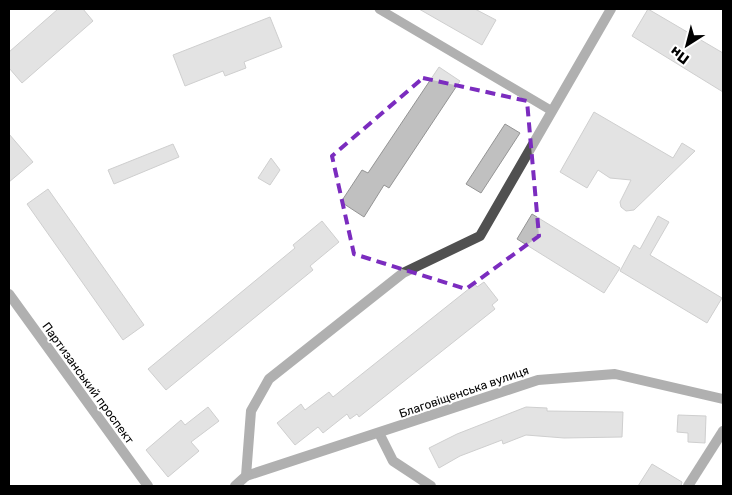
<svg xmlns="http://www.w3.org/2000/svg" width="732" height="495" viewBox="0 0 732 495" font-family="Rubik,sans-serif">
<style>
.building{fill:#c0c0c0;stroke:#949494}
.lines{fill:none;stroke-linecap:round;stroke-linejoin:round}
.service{stroke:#505050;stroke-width:9}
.minor{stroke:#505050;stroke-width:10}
.tertiary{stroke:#505050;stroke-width:10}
.marked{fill:none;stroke:#7b2cbf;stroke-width:4;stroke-dasharray:10 6;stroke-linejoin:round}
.labels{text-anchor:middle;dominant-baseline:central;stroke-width:4;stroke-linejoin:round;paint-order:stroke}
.street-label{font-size:12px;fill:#000;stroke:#fff}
</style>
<rect width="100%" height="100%" fill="#fff"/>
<!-- building -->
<g class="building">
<path d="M 58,9 L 83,9 L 93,21 L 22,83 L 9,68 L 9,52 Z"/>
<path d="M 419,9 L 475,9 L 496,20 L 482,45 Z"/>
<path d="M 648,9 L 723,53 L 723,92 L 632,36 Z"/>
<path d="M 270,17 L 282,47 L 244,62 L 246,68 L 225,76 L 223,71 L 185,86 L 173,55 Z"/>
<path d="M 439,67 L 460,81 L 389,188 L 384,185 L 364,217 L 341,202 L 362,170 L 368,173 Z"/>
<path d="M 594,112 L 673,158 L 682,143 L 695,151 L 634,210 L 626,211 L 621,207 L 620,202 L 631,180 L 610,178 L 598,170 L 587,188 L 560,172 Z"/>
<path d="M 505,124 L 520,133 L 481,193 L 466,184 Z"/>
<path d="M 9,134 L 33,162 L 9,182 Z"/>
<path d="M 173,144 L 179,157 L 114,184 L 108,170 Z"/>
<path d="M 271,158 L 280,170 L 270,185 L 258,178 Z"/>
<path d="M 48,189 L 144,325 L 123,340 L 27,204 Z"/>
<path d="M 532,214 L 620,268 L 604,293 L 517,239 Z"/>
<path d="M 658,216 L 669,222 L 650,255 L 722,298 L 707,323 L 620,271 L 634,245 L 640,249 Z"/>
<path d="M 322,221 L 339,242 L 310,266 L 313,270 L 166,390 L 148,369 L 295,248 L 293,245 Z"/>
<path d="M 484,282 L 498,300 L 492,305 L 495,309 L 359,417 L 357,414 L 350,419 L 347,414 L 323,433 L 318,427 L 295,445 L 277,423 L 301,404 L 305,410 L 329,392 L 333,397 L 475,284 L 477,287 Z"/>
<path d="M 208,407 L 219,421 L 191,442 L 199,451 L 168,477 L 146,450 L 181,420 L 185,425 Z"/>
<path d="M 526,407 L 547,408 L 547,411 L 623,412 L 622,437 L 564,438 L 526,435 L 503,444 L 502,440 L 460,456 L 439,468 L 429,448 L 457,434 Z"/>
<path d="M 678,415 L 706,416 L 705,443 L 688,442 L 688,433 L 677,432 Z"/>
<path d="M 652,464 L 682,482 L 681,486 L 638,486 Z"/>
</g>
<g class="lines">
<!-- service -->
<path class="service" d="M 379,9 L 552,111"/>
<!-- minor -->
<g class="minor">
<path d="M 379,433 L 393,461 L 431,486"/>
<path d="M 246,476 L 538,380 L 615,374 L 723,399"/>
<path d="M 235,486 L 246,476 L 251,411 L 269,379 L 403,273 L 480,236 L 611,9"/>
<path d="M 688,486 L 723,431"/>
</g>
<!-- tertiary -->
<path class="tertiary" d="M 9,294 L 148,486"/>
</g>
<!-- marked area -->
<path d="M0 0H732V495H0ZM 423,78 L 527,101 L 539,236 L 466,289 L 354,254 L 332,156 Z" fill="#fff" fill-opacity=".55" fill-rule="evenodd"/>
<path class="marked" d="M 423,78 L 527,101 L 539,236 L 466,289 L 354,254 L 332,156 Z"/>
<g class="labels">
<!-- street labels -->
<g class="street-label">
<text transform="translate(88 383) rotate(54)">Партизанський проспект</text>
<text transform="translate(464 392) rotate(-19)">Благовіщенська вулиця</text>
</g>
</g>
<!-- border -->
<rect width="732" height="495" fill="none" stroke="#000000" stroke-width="20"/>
<!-- north arrow -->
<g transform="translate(687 45) rotate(216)" stroke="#ffffff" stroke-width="4" paint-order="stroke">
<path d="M0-4L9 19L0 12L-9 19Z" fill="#000000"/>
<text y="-8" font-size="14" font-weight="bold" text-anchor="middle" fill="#000000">Пн</text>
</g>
</svg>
